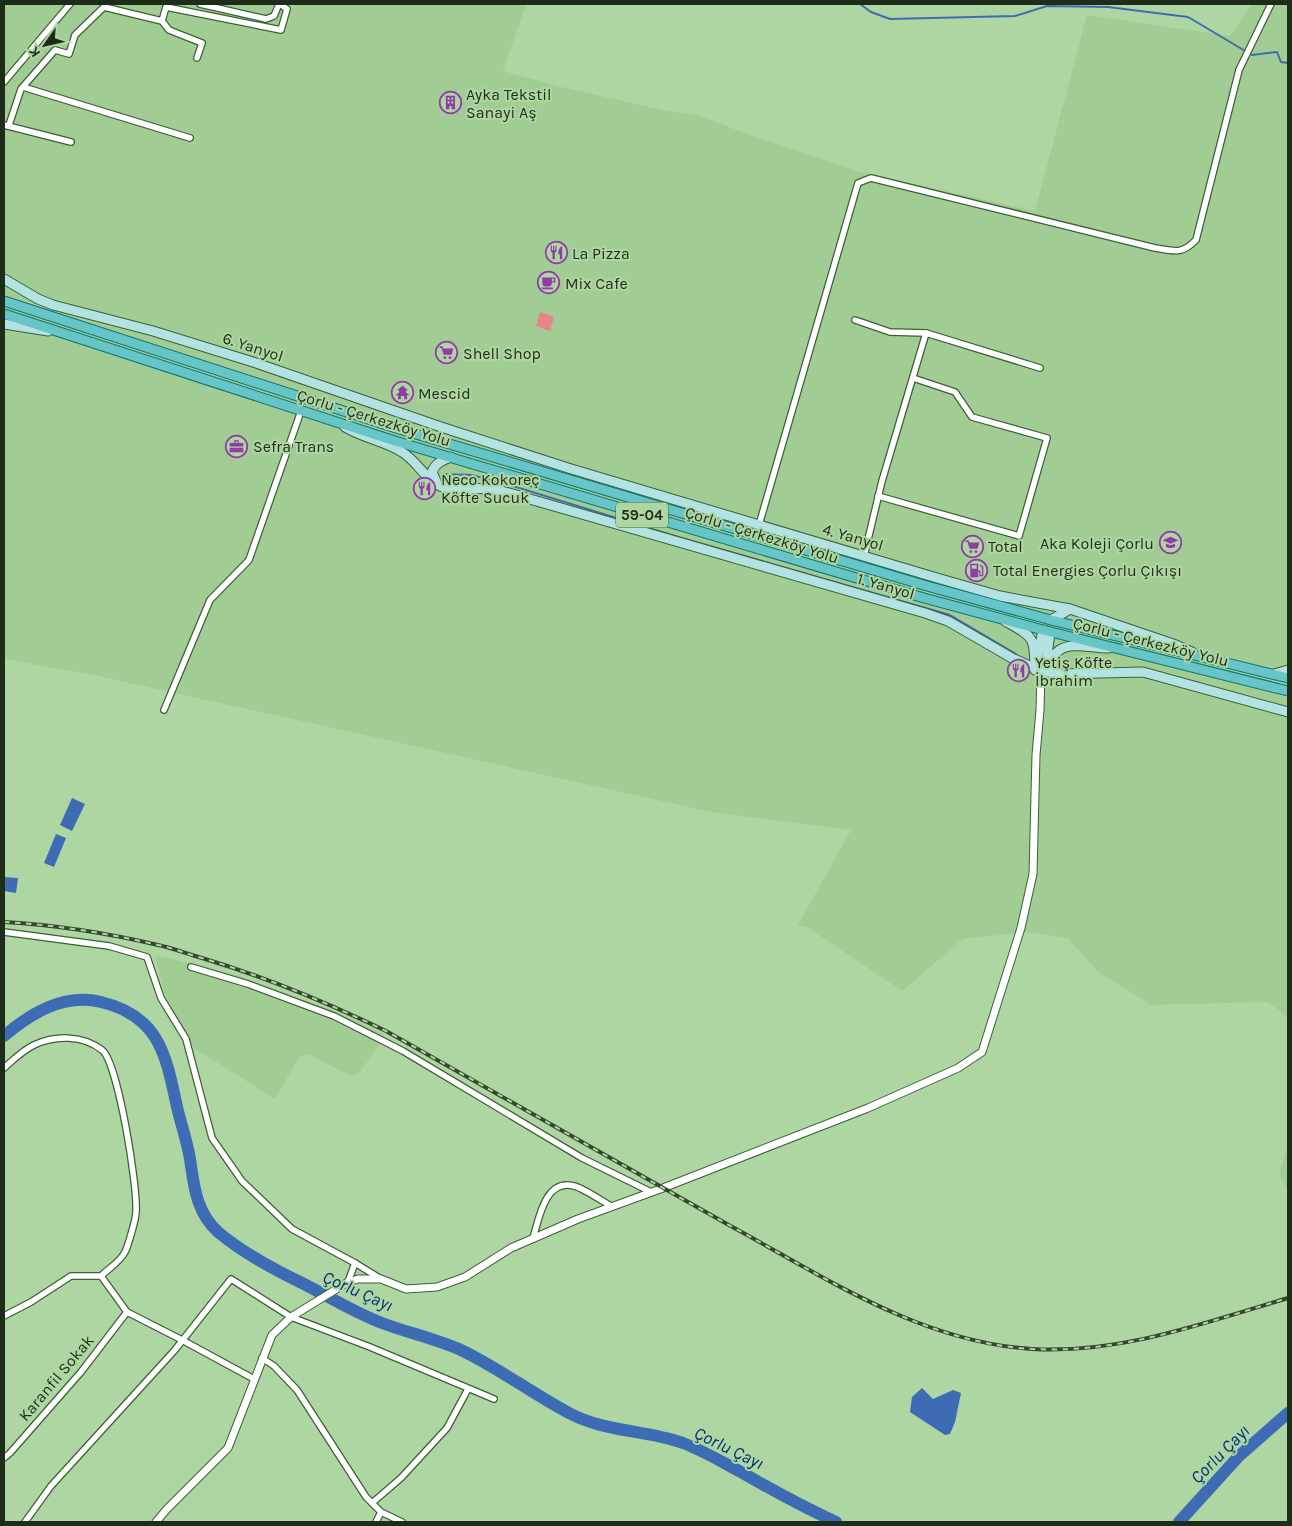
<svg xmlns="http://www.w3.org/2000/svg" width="1292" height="1526" viewBox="0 0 1292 1526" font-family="Karla,sans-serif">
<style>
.built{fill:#a1cd94}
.green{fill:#e78487}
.water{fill:#3d6cb5}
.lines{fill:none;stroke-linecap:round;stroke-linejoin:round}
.stream{stroke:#3d6cb5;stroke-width:2}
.river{stroke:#3d6cb5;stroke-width:12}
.minor-casing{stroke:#3d6033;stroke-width:8}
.tertiary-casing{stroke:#3d6033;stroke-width:9}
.secondary-casing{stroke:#3d6033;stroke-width:11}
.primary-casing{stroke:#0b7673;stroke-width:11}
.minor{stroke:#fff;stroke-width:5.5}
.tertiary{stroke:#fff;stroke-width:7}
.secondary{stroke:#b3e2e3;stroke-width:9}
.primary{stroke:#67c5c8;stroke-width:9}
.rail-casing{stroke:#35482f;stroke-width:4}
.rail{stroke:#aed6a3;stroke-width:2;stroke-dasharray:5.5;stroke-linecap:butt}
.labels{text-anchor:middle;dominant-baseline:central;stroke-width:4;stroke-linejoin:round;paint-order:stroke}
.shield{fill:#aed6a3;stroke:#496042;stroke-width:1}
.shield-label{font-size:15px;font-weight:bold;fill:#1e2d19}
.poi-label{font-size:16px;fill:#1e2d19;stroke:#aed6a3;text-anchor:start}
.street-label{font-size:16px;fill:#1e2d19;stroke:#aed6a3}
.water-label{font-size:18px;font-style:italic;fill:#033174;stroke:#aed6a3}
</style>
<rect width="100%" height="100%" fill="#aed6a3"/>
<!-- built -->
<g class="built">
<path d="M 4,4 L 526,4 L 503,71 L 557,86 L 667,111 L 698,115 L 747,134 L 857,171 L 1035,211 L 1087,15 L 1230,36 L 1252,4 L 1288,4 L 1288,1017 L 1268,1002 L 1151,1005 L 1097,971 L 1068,938 L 1026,932 L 963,939 L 902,991 L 807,927 L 798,925 L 851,830 L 711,812 L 94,675 L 4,659 Z"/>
<path d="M 155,955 L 234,974 L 334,1011 L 384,1034 L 380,1044 L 360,1072 L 350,1076 L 308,1054 L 299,1057 L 275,1099 L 194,1048 L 164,993 Z"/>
<path d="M 1288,1147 L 1288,1190 L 1279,1174 Z"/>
</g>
<!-- green -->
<path class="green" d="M 540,312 L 554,317 L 550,331 L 536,326 Z"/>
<!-- water -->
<g class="water">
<path d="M 72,798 L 85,804 L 72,831 L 60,825 Z"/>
<path d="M 56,834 L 66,838 L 54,867 L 44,863 Z"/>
<path d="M 4,877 L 18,878 L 16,893 L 4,891 Z"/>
<path d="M 922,1388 L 933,1399 L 953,1390 L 961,1393 L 955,1422 L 950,1434 L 945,1435 L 910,1412 L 912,1397 Z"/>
</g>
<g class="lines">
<!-- stream -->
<g class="stream">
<path d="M 860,4 L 871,12 L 890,19 L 1015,16 L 1047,6 L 1108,7 L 1188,17 L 1252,55 L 1277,52 L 1281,62 L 1288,63"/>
<path d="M 442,474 L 471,475 L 500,482 L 678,537 L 950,615 L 1016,654"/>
</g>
<!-- river -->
<g class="river">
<path d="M 4,1036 C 31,1013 64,993 101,1002 C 160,1016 166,1056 177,1107 C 181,1124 187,1141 190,1159 C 194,1186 196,1212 218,1232 C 243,1253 271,1268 300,1282 C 328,1296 353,1312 382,1323 C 408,1333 437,1339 463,1351 C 500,1369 533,1394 569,1413 C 604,1432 646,1430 683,1443 C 704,1451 722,1462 741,1472 C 772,1490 803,1507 836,1522"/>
<path d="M 1179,1522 L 1239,1456 L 1288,1413"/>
</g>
<defs>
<g id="minor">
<path d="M 200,4 L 266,19 L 274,16 L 279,4"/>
<path d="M 162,21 L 169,30 L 202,43 L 197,58"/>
<path d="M 4,82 L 70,4"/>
<path d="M 23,87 L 190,138"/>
<path d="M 4,125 L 71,142"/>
<path d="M 9,125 L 21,89 L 55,50 L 69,54 L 75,35 L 104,7 L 162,21 L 166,7 L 281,30 L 287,9 L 280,4"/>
<path d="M 855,320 L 890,332 L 926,333 L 1040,368"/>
<path d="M 878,496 L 1019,536 L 1047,438 L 972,417 L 955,392 L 913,378"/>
<path d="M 759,525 L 858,183 L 871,178 L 1155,248 C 1175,251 1181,255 1196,240 L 1239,70 L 1271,4"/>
<path d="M 864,556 L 882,481 L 926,333"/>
<path d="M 164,710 L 210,600 L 249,560 L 301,411"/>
<path d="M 4,932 L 109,946 L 147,957 L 161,998 L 186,1039 L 212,1138 L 242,1181 L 292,1229 L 355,1263"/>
<path d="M 191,967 L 248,984 L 334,1016 L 403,1051 L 582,1158 L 651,1192"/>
<path d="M 4,1068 C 13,1060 23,1050 34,1045 C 55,1035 83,1035 102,1050 C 118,1062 138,1188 136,1212 C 136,1219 128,1246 125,1252 C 121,1261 108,1269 101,1276"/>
<path d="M 533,1238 C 539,1219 545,1178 574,1186 C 583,1188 602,1201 611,1206"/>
<path d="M 348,1282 L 355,1263 L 381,1279"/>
<path d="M 4,1316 L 31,1302 L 71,1276 L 101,1276 L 127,1312 L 182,1340 L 254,1379"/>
<path d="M 262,1358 L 274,1366 L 297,1390 L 366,1497 L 381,1512 L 402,1522"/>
<path d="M 4,1458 L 10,1453 L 81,1372 L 127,1312"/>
<path d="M 372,1503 L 401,1478 L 447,1428 L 468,1389"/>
<path d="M 25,1522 L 51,1486 L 174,1351 L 231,1279 L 291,1317 L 370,1347 L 494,1399"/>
<path d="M 376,1522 L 381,1512"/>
</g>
<path id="tertiary" d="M 156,1522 L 167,1509 L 228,1448 L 272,1335 L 291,1317 L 348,1282 L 358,1279 L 381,1279 L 406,1289 L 437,1287 L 465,1277 L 511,1248 L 578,1219 L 663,1188 L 868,1108 L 958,1068 L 982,1052 L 1021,928 L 1033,874 L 1036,755 L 1040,710 L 1041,671"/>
<g id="secondary">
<path d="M 4,279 L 38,299 L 53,305 L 153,331 L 253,362 L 441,427 L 568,468 L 937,578 L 1000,596 L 1070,609 L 1176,645 L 1192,652"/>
<path d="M 4,324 L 48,331"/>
<path d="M 345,427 C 363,438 385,441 402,452 C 417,461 425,479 440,486 C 453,492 480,487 495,489 L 925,613 L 948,621 L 1012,658 L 1041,671 L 1060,674 L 1143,672 L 1288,712"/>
<path d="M 436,481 L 432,472 C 435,463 443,460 451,457"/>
<path d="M 1051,620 L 1070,609"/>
<path d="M 1005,621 C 1033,637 1035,636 1035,670"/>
<path d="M 1038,655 L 1043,630"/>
<path d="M 1046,664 L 1050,632"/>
<path d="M 1046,672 C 1049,666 1051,659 1055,654 C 1068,639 1092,649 1109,648"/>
<path d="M 1274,674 L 1288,670"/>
</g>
<g id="primary">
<path d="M 4,301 L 399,429 L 927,586 L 1051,620 L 1288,678"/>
<path d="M 4,314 L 395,441 L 924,598 L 1043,630 L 1288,691"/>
</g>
</defs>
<!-- minor casing -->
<use href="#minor" class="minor-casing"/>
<!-- tertiary casing -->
<use href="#tertiary" class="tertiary-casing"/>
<!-- secondary casing -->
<use href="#secondary" class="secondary-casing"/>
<!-- primary casing -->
<use href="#primary" class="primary-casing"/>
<!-- minor -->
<use href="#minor" class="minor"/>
<!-- tertiary -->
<use href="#tertiary" class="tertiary"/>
<!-- secondary -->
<use href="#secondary" class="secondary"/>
<!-- primary -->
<use href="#primary" class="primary"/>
<defs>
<path id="rail" d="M 4,922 C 56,925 107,933 158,945 C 173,948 187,954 202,958 C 265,977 326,1002 386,1031 C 500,1095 613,1160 727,1224 C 823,1276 919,1342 1032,1349 C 1121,1354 1204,1323 1288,1298"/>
</defs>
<!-- rail casing -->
<use href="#rail" class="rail-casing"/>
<!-- rail -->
<use href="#rail" class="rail"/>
</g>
<!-- icons -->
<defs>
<symbol id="building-ring" viewBox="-11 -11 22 22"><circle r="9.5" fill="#aed6a3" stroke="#923ba8" stroke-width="1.5"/><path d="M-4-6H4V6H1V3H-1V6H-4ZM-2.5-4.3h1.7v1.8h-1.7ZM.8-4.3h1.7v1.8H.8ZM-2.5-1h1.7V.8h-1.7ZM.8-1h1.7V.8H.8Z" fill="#923ba8"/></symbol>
<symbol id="restaurant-ring" viewBox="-11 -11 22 22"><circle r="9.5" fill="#aed6a3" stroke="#923ba8" stroke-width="1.5"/><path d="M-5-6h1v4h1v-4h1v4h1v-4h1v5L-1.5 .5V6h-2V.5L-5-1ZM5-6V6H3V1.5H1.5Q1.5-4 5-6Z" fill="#923ba8"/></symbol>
<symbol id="cafe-ring" viewBox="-11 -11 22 22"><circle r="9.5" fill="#aed6a3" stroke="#923ba8" stroke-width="1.5"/><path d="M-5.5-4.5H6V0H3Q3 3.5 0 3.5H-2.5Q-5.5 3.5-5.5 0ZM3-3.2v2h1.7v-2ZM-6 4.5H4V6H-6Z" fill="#923ba8"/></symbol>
<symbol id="supermarket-ring" viewBox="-11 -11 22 22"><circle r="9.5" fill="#aed6a3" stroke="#923ba8" stroke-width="1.5"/><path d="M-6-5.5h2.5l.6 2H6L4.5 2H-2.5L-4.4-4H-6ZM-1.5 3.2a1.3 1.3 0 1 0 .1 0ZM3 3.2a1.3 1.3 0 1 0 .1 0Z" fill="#923ba8"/></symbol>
<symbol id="temple-ring" viewBox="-11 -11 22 22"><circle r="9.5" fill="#aed6a3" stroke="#923ba8" stroke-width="1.5"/><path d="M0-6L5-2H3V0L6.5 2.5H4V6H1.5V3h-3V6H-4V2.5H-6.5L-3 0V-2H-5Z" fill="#923ba8"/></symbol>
<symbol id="office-ring" viewBox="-11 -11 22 22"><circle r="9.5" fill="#aed6a3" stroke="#923ba8" stroke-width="1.5"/><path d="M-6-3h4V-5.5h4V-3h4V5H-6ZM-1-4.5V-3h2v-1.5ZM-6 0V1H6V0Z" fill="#923ba8"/></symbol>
<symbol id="school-ring" viewBox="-11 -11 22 22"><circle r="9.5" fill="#aed6a3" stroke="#923ba8" stroke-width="1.5"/><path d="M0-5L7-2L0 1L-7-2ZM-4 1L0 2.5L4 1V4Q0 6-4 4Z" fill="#923ba8"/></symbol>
<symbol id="fuel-ring" viewBox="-11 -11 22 22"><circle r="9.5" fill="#aed6a3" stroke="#923ba8" stroke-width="1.5"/><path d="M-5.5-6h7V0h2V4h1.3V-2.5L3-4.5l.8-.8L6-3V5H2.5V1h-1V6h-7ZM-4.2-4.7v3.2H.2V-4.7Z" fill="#923ba8"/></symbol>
</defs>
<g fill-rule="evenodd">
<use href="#building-ring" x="438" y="90" width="25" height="25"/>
<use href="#restaurant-ring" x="544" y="240" width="25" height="25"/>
<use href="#cafe-ring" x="536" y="270" width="25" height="25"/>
<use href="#supermarket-ring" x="434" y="340" width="25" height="25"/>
<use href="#temple-ring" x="390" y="380" width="25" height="25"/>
<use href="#office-ring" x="224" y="434" width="25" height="25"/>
<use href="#restaurant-ring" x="412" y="476" width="25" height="25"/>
<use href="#school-ring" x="1158" y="530" width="25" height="25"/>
<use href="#supermarket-ring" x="960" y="534" width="25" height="25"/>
<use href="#fuel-ring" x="964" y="558" width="25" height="25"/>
<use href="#restaurant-ring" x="1006" y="658" width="25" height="25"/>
</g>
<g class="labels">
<!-- shield labels -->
<rect class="shield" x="616" y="502.5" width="52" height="25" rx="4"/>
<g class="shield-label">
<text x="642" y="515">59-04</text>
</g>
<!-- poi labels -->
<g class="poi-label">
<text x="466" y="94">Ayka Tekstil<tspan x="466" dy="18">Sanayi Aş</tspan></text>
<text x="572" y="253">La Pizza</text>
<text x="565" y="283">Mix Cafe</text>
<text x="463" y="353">Shell Shop</text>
<text x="418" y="393">Mescid</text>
<text x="253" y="446">Sefra Trans</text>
<text x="441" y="479">Neco Kokoreç<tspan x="441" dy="18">Köfte Sucuk</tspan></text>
<text x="1154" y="543" text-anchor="end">Aka Koleji Çorlu</text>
<text x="988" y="546">Total</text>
<text x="993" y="570">Total Energies Çorlu Çıkışı</text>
<text x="1035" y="662">Yetiş Köfte<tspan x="1035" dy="18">İbrahim</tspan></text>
</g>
<!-- street labels -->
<g class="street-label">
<text transform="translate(253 347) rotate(18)">6. Yanyol</text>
<text transform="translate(374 418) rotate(17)">Çorlu - Çerkezköy Yolu</text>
<text transform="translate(762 535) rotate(17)">Çorlu - Çerkezköy Yolu</text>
<text transform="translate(853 537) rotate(16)">4. Yanyol</text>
<text transform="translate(886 586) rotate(16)">1. Yanyol</text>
<text transform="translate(1151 642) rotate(14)">Çorlu - Çerkezköy Yolu</text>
<text transform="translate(56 1378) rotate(-50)">Karanfil Sokak</text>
</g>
<!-- water labels -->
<g class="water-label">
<text transform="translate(358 1291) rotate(24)">Çorlu Çayı</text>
<text transform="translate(729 1448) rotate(26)">Çorlu Çayı</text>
<text transform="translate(1220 1454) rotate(-45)">Çorlu Çayı</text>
</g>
</g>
<!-- border -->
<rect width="1292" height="1526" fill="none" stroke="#1e2d19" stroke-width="10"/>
<!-- north arrow -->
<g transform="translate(45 45) rotate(236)" stroke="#aed6a3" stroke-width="4" paint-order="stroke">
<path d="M0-4L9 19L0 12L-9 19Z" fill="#1e2d19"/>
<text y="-8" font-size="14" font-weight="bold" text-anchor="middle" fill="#1e2d19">K</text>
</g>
</svg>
